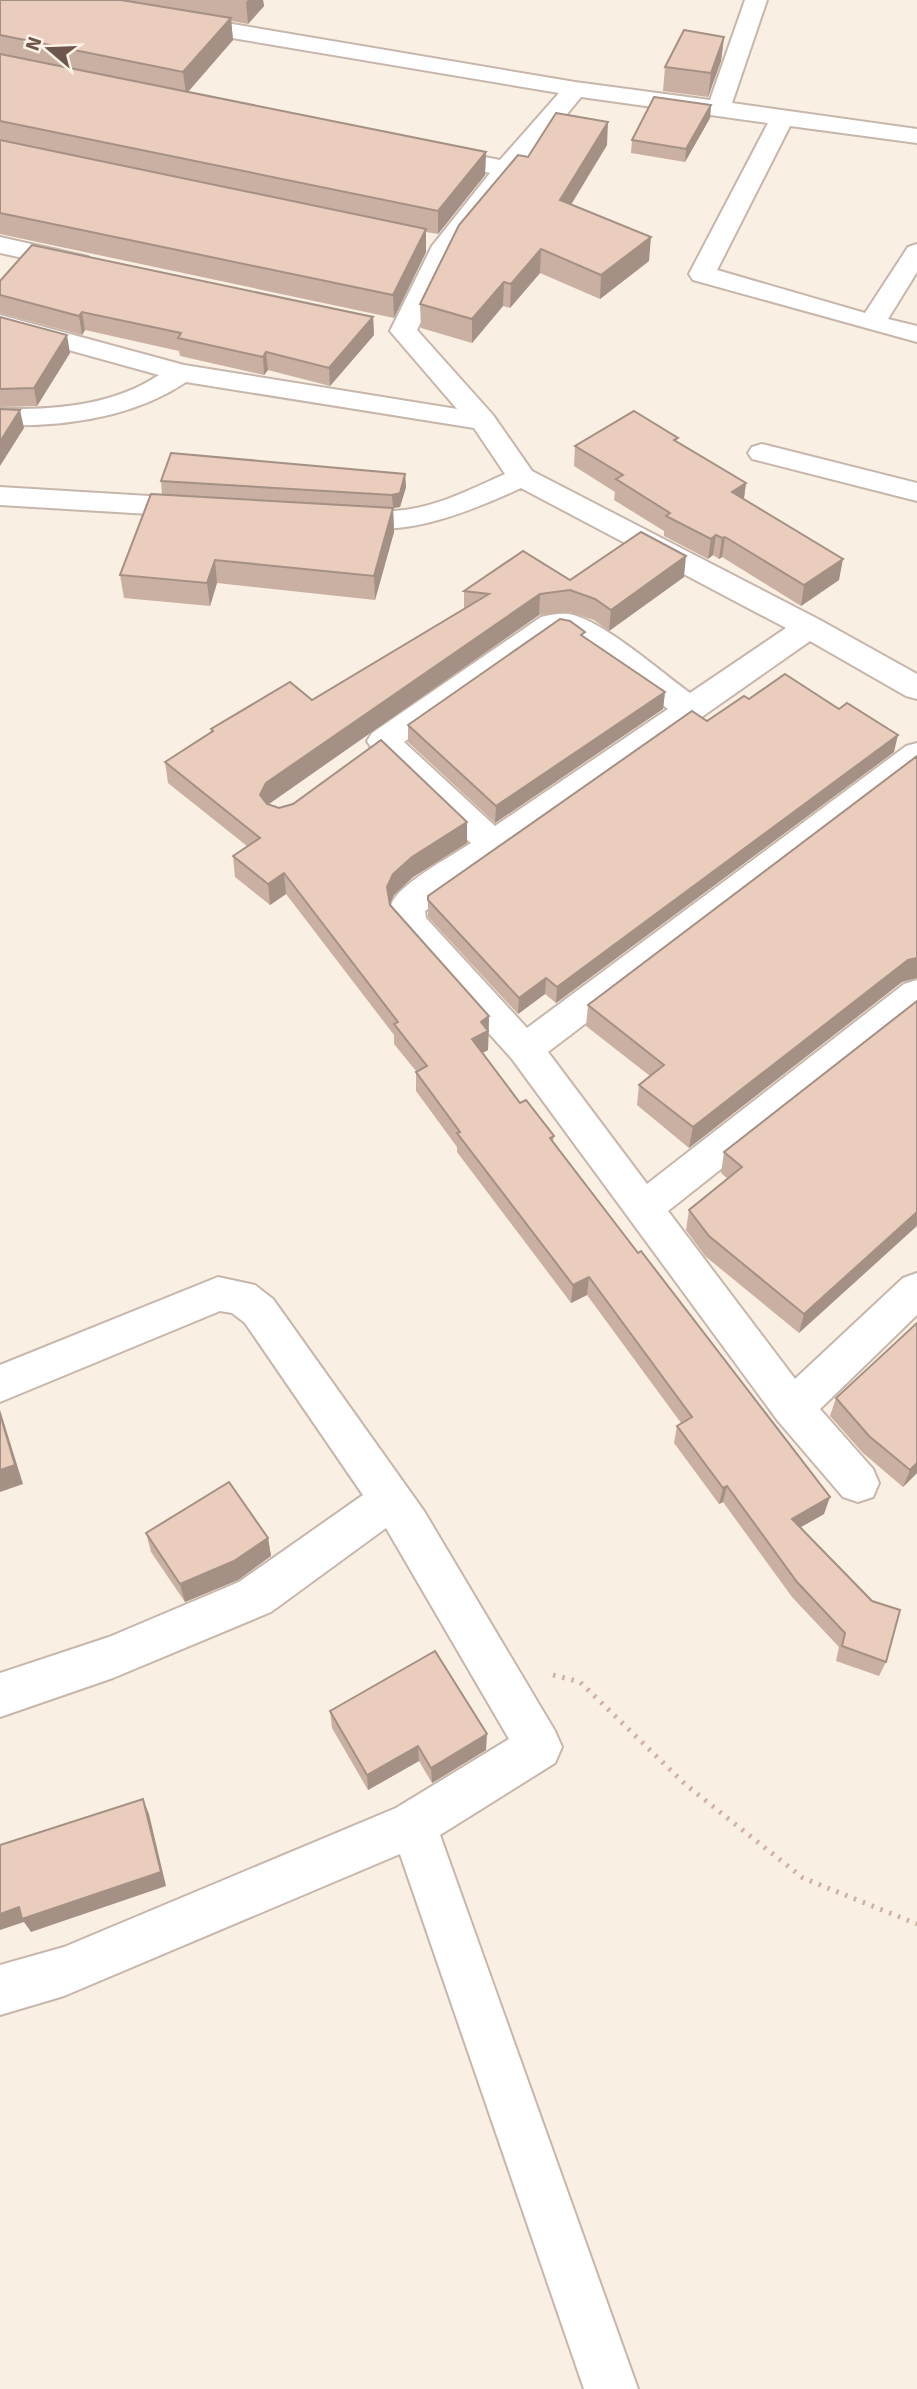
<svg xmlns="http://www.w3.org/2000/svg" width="917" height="2389" viewBox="0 0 917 2389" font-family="Signika,sans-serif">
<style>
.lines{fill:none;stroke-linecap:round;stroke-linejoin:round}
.street-casing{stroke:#c7b6ab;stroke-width:4}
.path{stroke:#ceb1a1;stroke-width:5;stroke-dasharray:2.5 7;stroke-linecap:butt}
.street{fill:#fff;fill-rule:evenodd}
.wall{fill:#c9b0a3}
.shaded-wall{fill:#a49084}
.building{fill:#eacdbd;stroke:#a49084;stroke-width:2}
</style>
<rect width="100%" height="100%" fill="#f9efe2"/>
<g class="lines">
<defs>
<g id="street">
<path d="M 745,0 L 767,0 L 732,103 L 917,129 L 917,143 L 790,126 L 717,270 L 865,313 L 908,247 L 917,244 L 917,272 L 888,319 L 917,326 L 917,342 L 693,280 L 689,274 L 768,123 L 581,97 L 457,248 L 417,330 L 493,415 L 532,471 L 820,620 L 917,674 L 917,699 L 906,696 L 810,641 L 425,911 L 426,918 L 527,1028 L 906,746 L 917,743 L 917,771 L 548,1052 L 647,1184 L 904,984 L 917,980 L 917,1014 L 668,1211 L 795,1379 L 903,1278 L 917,1273 L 917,1315 L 820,1409 L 873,1469 L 879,1483 L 873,1497 L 858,1502 L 843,1497 L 778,1421 L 512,1059 L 397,931 C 392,923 388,913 391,905 C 398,884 452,856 471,843 L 372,749 L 367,741 L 372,733 L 541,617 C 550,615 559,613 568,614 C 600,618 662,673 690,693 L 786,628 L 521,488 C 460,516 397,541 329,523 L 324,517 L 329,511 C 350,505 372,512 393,511 C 433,509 469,490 505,474 L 474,428 L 186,382 C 132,418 63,427 0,425 L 0,409 C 53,410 113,406 159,375 L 0,331 L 0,315 L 184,365 L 457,409 L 390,331 L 432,246 L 490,173 L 425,159 L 422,154 L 425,149 L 434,147 L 500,160 L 559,93 L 179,29 L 171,27 L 168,22 L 171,17 L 179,15 L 575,82 L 710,100 ZM 559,634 L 570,636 L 668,709 L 495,826 L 404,742 Z"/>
<path d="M 0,237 L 88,257 L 92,262 L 88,267 L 79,270 L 0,253 Z"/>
<path d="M 762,444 L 917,483 L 917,501 L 752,459 L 748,453 L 752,447 Z"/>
<path d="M 0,487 L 199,499 L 209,502 L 214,508 L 209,514 L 199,517 L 0,505 Z"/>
<path d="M 218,1277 L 255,1285 L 273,1299 L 424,1511 L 555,1731 L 562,1747 L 555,1763 L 440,1835 L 638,2389 L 584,2389 L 400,1854 L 64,1996 L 0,2015 L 0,1965 L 64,1947 L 396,1808 L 509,1739 L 386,1528 L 271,1612 L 113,1678 L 0,1717 L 0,1673 L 109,1637 L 239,1582 L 363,1495 L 245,1323 L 232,1313 L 220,1311 L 0,1402 L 0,1365 Z"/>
</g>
</defs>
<!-- street casing -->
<use href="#street" class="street-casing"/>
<!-- path -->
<path class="path" d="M 553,1675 L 580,1682 L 686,1785 L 803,1878 L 917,1924"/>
<!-- street -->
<use href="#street" class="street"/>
</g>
<!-- wall -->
<g class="wall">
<path d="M 0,0 L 263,0 L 264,6 L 248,24 L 231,21 L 233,40 L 188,92 L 486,152 L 485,175 L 438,234 L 426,232 L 426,252 L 394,318 L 0,234 Z"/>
<path d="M 724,37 L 721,61 L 708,97 L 663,91 L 665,67 Z"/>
<path d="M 711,105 L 710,118 L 685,162 L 631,153 L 632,140 Z"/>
<path d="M 607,145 L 571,205 L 649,261 L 600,299 L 540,273 L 510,308 L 503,306 L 472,343 L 421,328 L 420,304 L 528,157 Z"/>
<path d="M 0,281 L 373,317 L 374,335 L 330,386 L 268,370 L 264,375 L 180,356 L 179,351 L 85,330 L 82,335 L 0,313 Z"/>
<path d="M 0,317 L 70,353 L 37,406 L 0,407 Z"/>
<path d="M 677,442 L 746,483 L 744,499 L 839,580 L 801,606 L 722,557 L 719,559 L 713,555 L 708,559 L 664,536 L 664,531 L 614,500 L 615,492 L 574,466 L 575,446 Z"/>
<path d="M 405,474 L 406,487 L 400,507 L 393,508 L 394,532 L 375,600 L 217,583 L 210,606 L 124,598 L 120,575 L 162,494 L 161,481 Z"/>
<path d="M 684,577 L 609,631 L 594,620 L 569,612 L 539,615 L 268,804 L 279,808 L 467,843 L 413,877 L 394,895 L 390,903 L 390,905 L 489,1016 L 488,1050 L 482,1053 L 520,1103 L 554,1136 L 553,1142 L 824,1514 L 801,1527 L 886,1662 L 879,1676 L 836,1661 L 839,1647 L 792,1597 L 723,1502 L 719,1504 L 674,1443 L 677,1426 L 681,1423 L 587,1295 L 571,1303 L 457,1152 L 457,1147 L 416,1091 L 416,1071 L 394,1044 L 394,1035 L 286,894 L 270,905 L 235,877 L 233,856 L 247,846 L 168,783 L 165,762 L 212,732 L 211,729 L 312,700 L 464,609 L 464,591 L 570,580 Z"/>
<path d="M 585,638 L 665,692 L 663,709 L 495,823 L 408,742 L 408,725 Z"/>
<path d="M 749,699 L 894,752 L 556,1003 L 545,994 L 518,1014 L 428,917 L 428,896 L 707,721 Z"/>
<path d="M 902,982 L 689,1148 L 637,1105 L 639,1085 L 650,1076 L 586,1026 L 588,1005 Z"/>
<path d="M 917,1001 L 799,1333 L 705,1256 L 686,1230 L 689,1210 L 728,1179 L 721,1173 L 724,1152 Z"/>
<path d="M 836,1398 L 917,1473 L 903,1487 L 863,1453 L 830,1416 Z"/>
<path d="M 146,1533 L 268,1538 L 271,1556 L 238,1580 L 185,1602 L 151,1552 Z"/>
<path d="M 330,1711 L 486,1750 L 432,1783 L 419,1761 L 368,1790 L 332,1728 Z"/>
</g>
<!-- shaded-wall -->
<g class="shaded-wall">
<path d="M 248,0 L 263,0 L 264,6 L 248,24 L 246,2 Z"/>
<path d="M 231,18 L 233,40 L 186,94 L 183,72 Z"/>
<path d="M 724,37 L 721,61 L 708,97 L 711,73 Z"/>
<path d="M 711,105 L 710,118 L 685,162 L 686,149 Z"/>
<path d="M 608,122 L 607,145 L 559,224 L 560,200 Z"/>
<path d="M 486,152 L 485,175 L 438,234 L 438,211 Z"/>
<path d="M 426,229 L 426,252 L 394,318 L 393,295 Z"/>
<path d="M 651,237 L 649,261 L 600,299 L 601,275 Z"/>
<path d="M 541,249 L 540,273 L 510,308 L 511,284 Z"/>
<path d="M 504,282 L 503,306 L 472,343 L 472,319 Z"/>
<path d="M 82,312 L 85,330 L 82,335 L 79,316 Z"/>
<path d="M 373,317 L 374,335 L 330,386 L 329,368 Z"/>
<path d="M 67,335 L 70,353 L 37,406 L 34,388 Z"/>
<path d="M 266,352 L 268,370 L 264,375 L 263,357 Z"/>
<path d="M 20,410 L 24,428 L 0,466 L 0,442 Z"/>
<path d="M 405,474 L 406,487 L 400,507 L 393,508 L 392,495 Z"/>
<path d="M 746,483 L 743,504 L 732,492 Z"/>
<path d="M 393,508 L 394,532 L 375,600 L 374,576 Z"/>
<path d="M 716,535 L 713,555 L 708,559 L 711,539 Z"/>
<path d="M 725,537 L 722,557 L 719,559 L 722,538 Z"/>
<path d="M 686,556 L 684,577 L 609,631 L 611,610 Z"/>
<path d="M 843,559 L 839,580 L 801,606 L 804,585 Z"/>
<path d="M 215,560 L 217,583 L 210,606 L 207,583 Z"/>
<path d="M 540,594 L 539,615 L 269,804 L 263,815 L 260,795 L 266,783 Z"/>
<path d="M 665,692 L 663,709 L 495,823 L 496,806 Z"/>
<path d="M 898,735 L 894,752 L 556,1003 L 557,987 Z"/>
<path d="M 467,822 L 467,843 L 413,877 L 394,895 L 388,908 L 387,887 L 393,874 L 412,857 Z"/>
<path d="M 284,873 L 286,894 L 270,905 L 268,884 Z"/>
<path d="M 917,958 L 917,978 L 902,982 L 689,1148 L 693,1127 L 908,960 Z"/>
<path d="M 546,978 L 545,994 L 518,1014 L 519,998 Z"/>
<path d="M 489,1016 L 488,1050 L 471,1059 L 472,1039 L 481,1022 Z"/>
<path d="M 917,1212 L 917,1226 L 799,1333 L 804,1314 Z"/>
<path d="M 589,1277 L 587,1295 L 571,1303 L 573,1285 Z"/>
<path d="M 0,1410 L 23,1484 L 0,1492 Z"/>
<path d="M 917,1463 L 917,1473 L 903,1487 L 910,1470 Z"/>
<path d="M 727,1486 L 723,1502 L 719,1504 L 723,1488 Z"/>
<path d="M 830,1497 L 824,1514 L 787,1535 L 792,1519 Z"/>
<path d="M 268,1538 L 271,1556 L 238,1580 L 185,1602 L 180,1584 Z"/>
<path d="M 487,1734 L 486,1750 L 432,1783 L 431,1768 Z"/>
<path d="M 418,1746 L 419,1761 L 368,1790 L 367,1775 Z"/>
<path d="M 143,1799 L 149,1814 L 166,1886 L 31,1932 L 24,1922 L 0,1930 L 0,1914 L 19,1907 Z"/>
</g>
<!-- building -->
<g class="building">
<path d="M 0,0 L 121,0 L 231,18 L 183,72 L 0,35 Z"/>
<path d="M 684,30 L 724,37 L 711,73 L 665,67 Z"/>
<path d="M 0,54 L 486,152 L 438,211 L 0,121 Z"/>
<path d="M 654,97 L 711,105 L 686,149 L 632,140 Z"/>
<path d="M 556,113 L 608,122 L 560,200 L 651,237 L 601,275 L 541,249 L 511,284 L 504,282 L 472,319 L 420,304 L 459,225 L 518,155 L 528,157 Z"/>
<path d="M 0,140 L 426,229 L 393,295 L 0,213 Z"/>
<path d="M 32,245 L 373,317 L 329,368 L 266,352 L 263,357 L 178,338 L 181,333 L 82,312 L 79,316 L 0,295 L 0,281 Z"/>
<path d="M 0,317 L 67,335 L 34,388 L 0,389 Z"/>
<path d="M 0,409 L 20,410 L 0,442 Z"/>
<path d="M 634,411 L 678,438 L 674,440 L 746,483 L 732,492 L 843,559 L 804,585 L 725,537 L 722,538 L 716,535 L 711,539 L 666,516 L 670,513 L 616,479 L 623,475 L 575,446 Z"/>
<path d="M 171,453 L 405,474 L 400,493 L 392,495 L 161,481 Z"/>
<path d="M 151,494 L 393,508 L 374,576 L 215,560 L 207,583 L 120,575 Z"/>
<path d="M 641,532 L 686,556 L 611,610 L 595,599 L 570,590 L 540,594 L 266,783 L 260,795 L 267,804 L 279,808 L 293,804 L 381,740 L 467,822 L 412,857 L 393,874 L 387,887 L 390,905 L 489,1016 L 481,1022 L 488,1031 L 472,1039 L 520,1103 L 526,1100 L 554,1136 L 550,1138 L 638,1253 L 641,1251 L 830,1497 L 792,1519 L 872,1601 L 900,1610 L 886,1662 L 842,1646 L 845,1633 L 797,1582 L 727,1486 L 723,1488 L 677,1426 L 692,1417 L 589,1277 L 573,1285 L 457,1133 L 460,1132 L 416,1072 L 427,1066 L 394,1024 L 398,1022 L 284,873 L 268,884 L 233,856 L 260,838 L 165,762 L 213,731 L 211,729 L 290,682 L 312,700 L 489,594 L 464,591 L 523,551 L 570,580 Z"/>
<path d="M 560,619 L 570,621 L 585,632 L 581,635 L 665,692 L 496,806 L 408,725 Z"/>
<path d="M 785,674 L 839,709 L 847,703 L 898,735 L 557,987 L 546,978 L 519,998 L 428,900 L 428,896 L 692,711 L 707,721 L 744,696 L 749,699 Z"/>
<path d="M 917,756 L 917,958 L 908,960 L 693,1127 L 639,1085 L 664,1065 L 588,1005 Z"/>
<path d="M 917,1001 L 917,1212 L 804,1314 L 709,1236 L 689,1210 L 742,1167 L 724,1152 Z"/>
<path d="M 917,1323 L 917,1463 L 910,1470 L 869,1436 L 836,1398 Z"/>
<path d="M 0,1414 L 15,1465 L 0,1470 Z"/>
<path d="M 229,1482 L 268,1538 L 234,1561 L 180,1584 L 146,1533 Z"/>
<path d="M 435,1651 L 487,1734 L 431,1768 L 418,1746 L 367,1775 L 330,1711 Z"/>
<path d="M 143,1799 L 161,1872 L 22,1919 L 19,1907 L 0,1914 L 0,1845 Z"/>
</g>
<!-- north arrow -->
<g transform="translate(49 49) rotate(289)" stroke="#fcf3e8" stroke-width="5" paint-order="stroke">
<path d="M0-5L12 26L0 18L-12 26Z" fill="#6d564c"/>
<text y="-10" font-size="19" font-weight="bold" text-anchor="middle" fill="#6d564c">N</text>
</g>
</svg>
